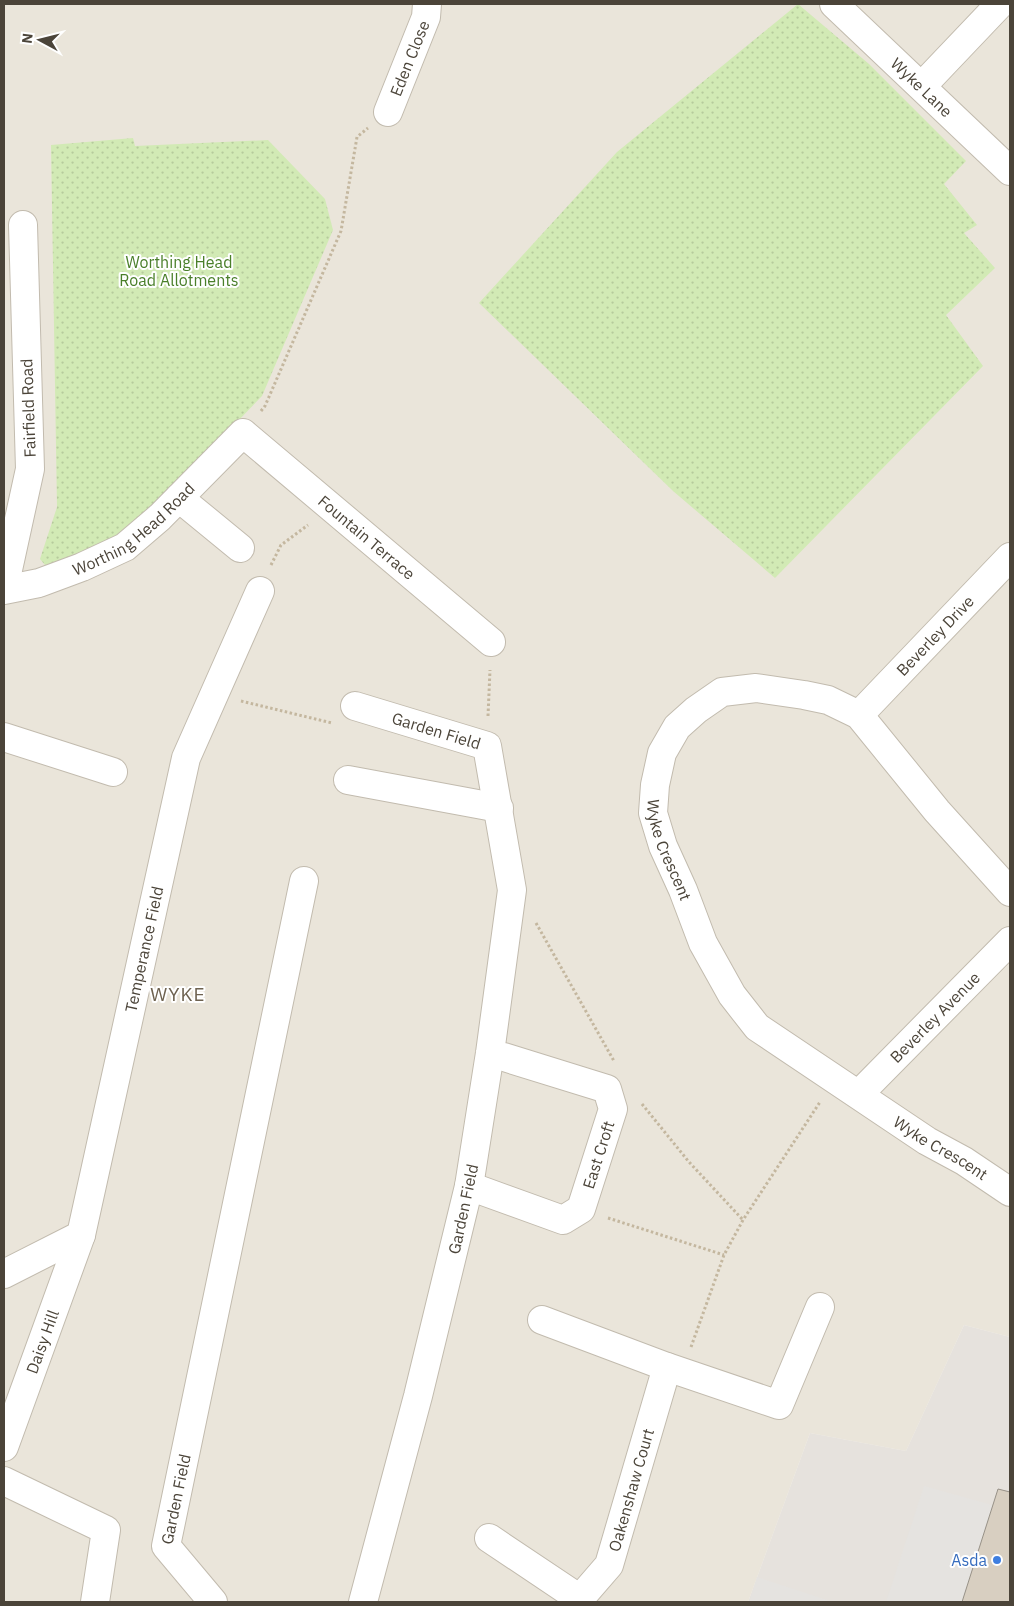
<svg xmlns="http://www.w3.org/2000/svg" width="1014" height="1606" viewBox="0 0 1014 1606" font-family="'IBM Plex Sans',sans-serif">
<style>
.residential{fill:#eae5da}
.industrial{fill:#e6e2dd}
.green{fill:url(#green-dots)}
.parking{fill:#e5e3e0}
.building{fill:#d8cfc1;stroke:#979187}
.lines{fill:none;stroke-linecap:round;stroke-linejoin:round}
.minor-casing{stroke:#c2bbae;stroke-width:30}
.path{stroke:#c4b79f;stroke-width:3;stroke-dasharray:2.5 2.5;stroke-linecap:butt}
.minor{stroke:#fff;stroke-width:28}
.shop-dot{fill:#3f7fe0;stroke:#fff;stroke-width:2}
.labels{text-anchor:middle;dominant-baseline:central;stroke-width:4;stroke-linejoin:round;paint-order:stroke}
.street-label{font-size:16px;fill:#4b4439;stroke:#fff}
.park-label{font-size:16px;fill:#4a7f2a;stroke:#fff}
.shop-label{font-size:16px;fill:#366cbe;stroke:#fff;text-anchor:end}
.quarter-label{font-size:19px;letter-spacing:1px;fill:#6e6250;stroke:#fff}
</style>
<defs>
<pattern id="green-dots" width="8" height="8" patternUnits="userSpaceOnUse" patternTransform="scale(1.25)"><rect width="8" height="8" fill="#d2eab5"/><path d="M2 2h.1M6 6h.1" fill="none" stroke="#b6ca9c" stroke-width="1.8" stroke-linecap="round"/></pattern>
</defs>
<rect width="100%" height="100%" fill="#f6f3ec"/>
<!-- residential -->
<path class="residential" d="M 4,4 L 1010,4 L 1010,1337 L 964,1325 L 906,1451 L 810,1433 L 748,1602 L 4,1602 Z"/>
<!-- industrial -->
<path class="industrial" d="M 964,1325 L 1010,1337 L 1010,1602 L 748,1602 L 810,1433 L 906,1451 Z"/>
<!-- green -->
<g class="green">
<path d="M 798,4 L 869,64 L 966,161 L 944,184 L 977,225 L 964,233 L 995,268 L 946,315 L 983,366 L 775,578 L 673,491 L 479,303 L 617,152 Z"/>
<path d="M 133,138 L 135,146 L 268,140 L 325,199 L 333,230 L 262,396 L 166,496 L 113,542 L 82,559 L 45,565 L 40,559 L 57,507 L 51,145 Z"/>
</g>
<!-- parking -->
<g class="parking">
<path d="M 924,1486 L 999,1507 L 970,1602 L 886,1602 Z"/>
<path d="M 757,1577 L 833,1602 L 749,1602 Z"/>
</g>
<!-- building -->
<path class="building" d="M 998,1489 L 1010,1492 L 1010,1602 L 962,1602 Z"/>
<g class="lines">
<defs>
<g id="minor">
<path id="s1" d="M 834,4 L 1010,171"/>
<path d="M 922,86 L 1000,4"/>
<path id="s2" d="M 388,112 L 426,17 L 427,4"/>
<path d="M 179,498 L 240,548"/>
<path d="M 4,588 L 30,469 L 23,225"/>
<path id="s3" d="M 4,590 L 39,583 L 82,567 L 125,547 L 160,517 L 243,433 L 491,642"/>
<path id="s4" d="M 355,706 L 487,746 L 512,890 L 490,1053 L 469,1186 L 418,1396 L 363,1602"/>
<path id="s5" d="M 859,715 L 1010,557"/>
<path d="M 4,737 L 113,772"/>
<path d="M 348,780 L 499,808"/>
<path id="s6" d="M 1010,892 L 937,811 L 859,715 L 828,700 L 804,695 L 756,688 L 722,692 L 696,710 L 677,727 L 662,753 L 655,785 L 653,813 L 663,846 L 683,890 L 703,943 L 732,995 L 757,1027 L 927,1141 L 964,1161 L 1010,1192"/>
<path id="s7" d="M 859,1094 L 1010,941"/>
<path id="s8" d="M 469,1186 L 563,1220 L 581,1209 L 613,1109 L 607,1089 L 504,1057"/>
<path id="s9" d="M 4,1274 L 81,1235 L 186,758 L 260,591"/>
<path d="M 542,1320 L 667,1367 L 609,1565 L 577,1602"/>
<path d="M 667,1367 L 779,1405 L 820,1307"/>
<path id="s10" d="M 4,1447 L 81,1235"/>
<path d="M 4,1481 L 106,1530 L 95,1602"/>
<path d="M 489,1538 L 580,1599"/>
<path id="s11" d="M 213,1602 L 166,1546 L 304,881"/>
</g>
</defs>
<!-- minor casing -->
<use href="#minor" class="minor-casing"/>
<!-- path -->
<g class="path">
<path d="M 261,411 L 265,406 L 341,231 L 357,137 L 368,128"/>
<path d="M 271,565 L 281,545 L 308,525"/>
<path d="M 241,701 L 332,723"/>
<path d="M 488,716 L 490,670"/>
<path d="M 536,923 L 614,1061"/>
<path d="M 642,1104 L 689,1162 L 743,1220"/>
<path d="M 608,1218 L 724,1255"/>
<path d="M 691,1347 L 724,1255 L 743,1220 L 820,1102"/>
</g>
<!-- minor -->
<use href="#minor" class="minor"/>
</g>
<!-- markers -->
<circle class="shop-dot" cx="997" cy="1560" r="5"/>
<g class="labels">
<!-- street labels -->
<g class="street-label">
<text stroke="none"><textPath href="#s2" startOffset="58">Eden Close</textPath></text>
<text stroke="none"><textPath href="#s1" startOffset="121">Wyke Lane</textPath></text>
<text transform="translate(28 408) rotate(-92)">Fairfield Road</text>
<text stroke="none"><textPath href="#s3" startOffset="146">Worthing Head Road</textPath></text>
<text stroke="none"><textPath href="#s3" startOffset="455">Fountain Terrace</textPath></text>
<text stroke="none"><textPath href="#s5" startOffset="110">Beverley Drive</textPath></text>
<text stroke="none"><textPath href="#s4" startOffset="85">Garden Field</textPath></text>
<text stroke="none"><textPath href="#s6" startOffset="562">Wyke Crescent</textPath></text>
<text stroke="none"><textPath href="#s9" startOffset="379">Temperance Field</textPath></text>
<text stroke="none"><textPath href="#s7" startOffset="108">Beverley Avenue</textPath></text>
<text stroke="none"><textPath href="#s6" startOffset="982">Wyke Crescent</textPath></text>
<text stroke="none"><textPath href="#s8" startOffset="178">East Croft</textPath></text>
<text transform="translate(463 1209) rotate(-78)">Garden Field</text>
<text stroke="none"><textPath href="#s10" startOffset="112">Daisy Hill</textPath></text>
<text transform="translate(631 1490) rotate(-74)">Oakenshaw Court</text>
<text stroke="none"><textPath href="#s11" startOffset="121">Garden Field</textPath></text>
</g>
<!-- park labels -->
<g class="park-label">
<text x="179" y="262">Worthing Head<tspan x="179" dy="18">Road Allotments</tspan></text>
</g>
<!-- shop labels -->
<g class="shop-label">
<text x="987" y="1560">Asda</text>
</g>
<!-- quarter labels -->
<g class="quarter-label">
<text x="178" y="994">WYKE</text>
</g>
</g>
<!-- border -->
<rect width="1014" height="1606" fill="none" stroke="#4b4439" stroke-width="10"/>
<!-- north arrow -->
<g transform="translate(40 40) rotate(277)" stroke="#ffffff" stroke-width="4" paint-order="stroke">
<path d="M0-4L9 19L0 12L-9 19Z" fill="#4b4439"/>
<text y="-8" font-size="14" font-weight="bold" text-anchor="middle" fill="#4b4439">N</text>
</g>
</svg>
